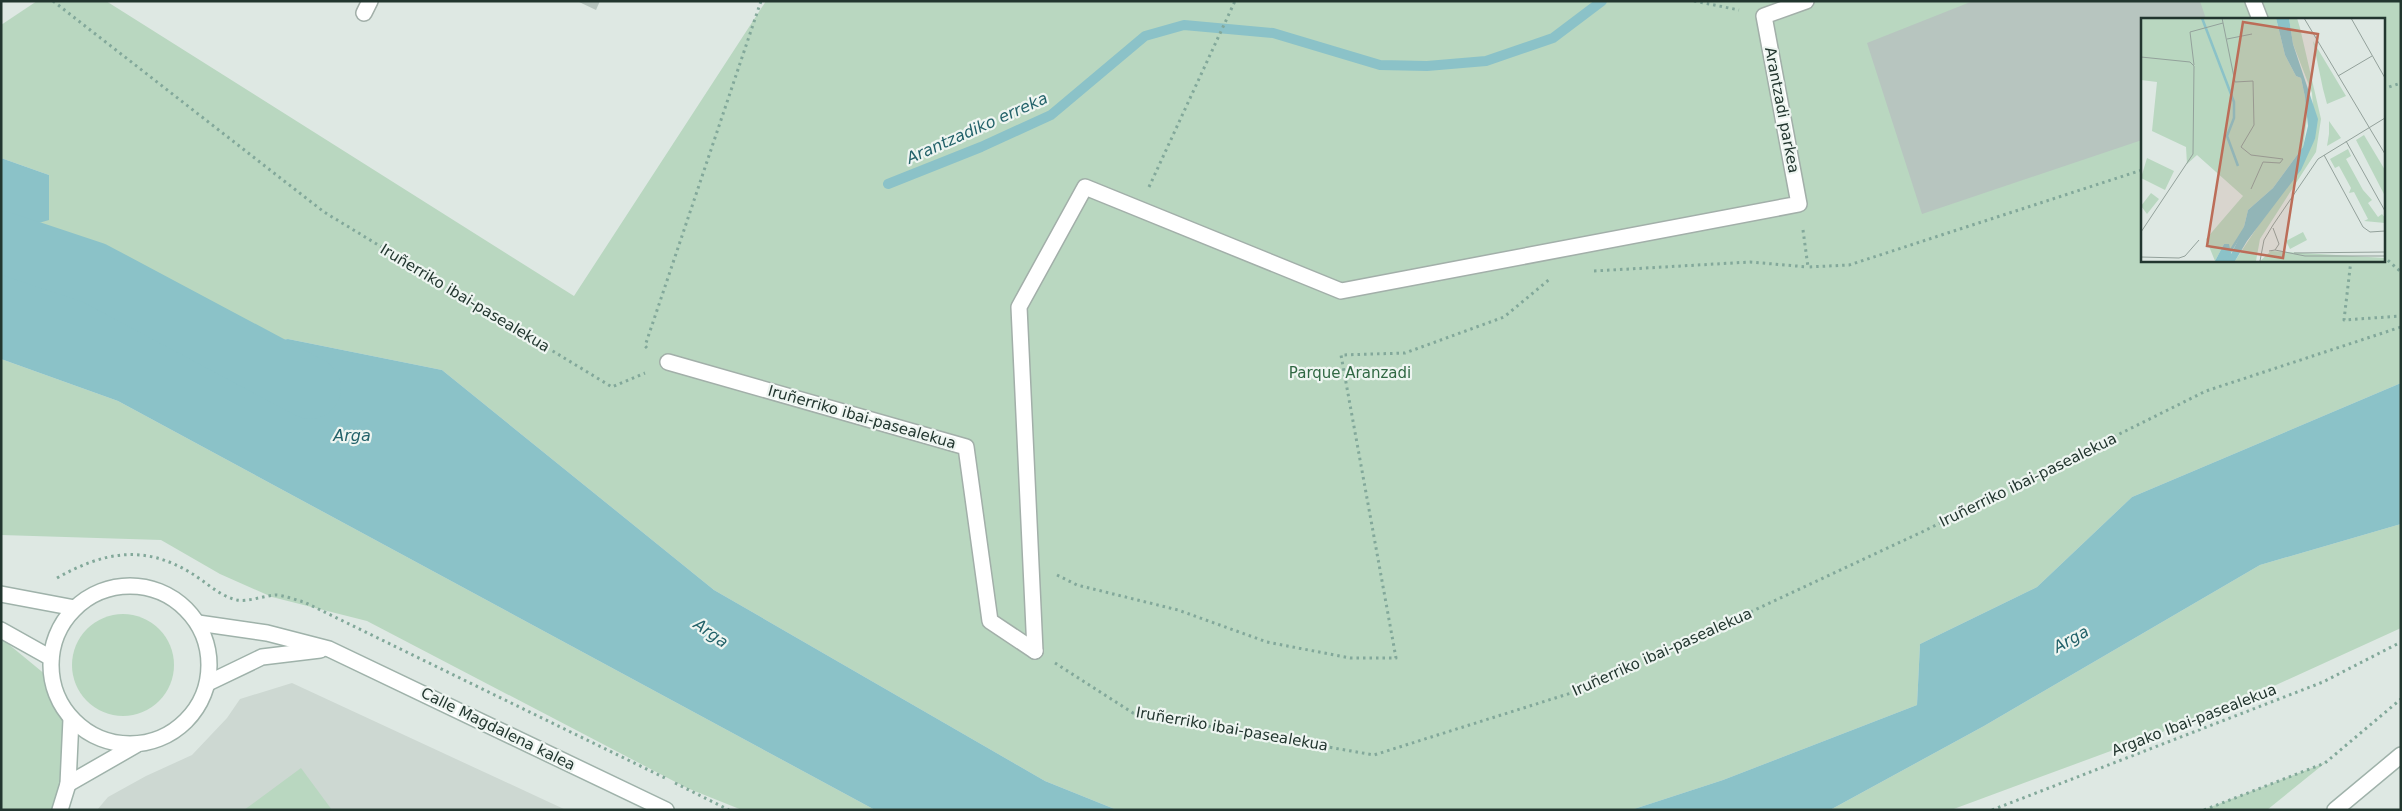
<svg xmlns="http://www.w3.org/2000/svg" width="2402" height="811" viewBox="0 0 2402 811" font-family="'DejaVu Sans',sans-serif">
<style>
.built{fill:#cdd8d2}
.green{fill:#b9d7c0;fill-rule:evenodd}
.water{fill:#8bc2c8}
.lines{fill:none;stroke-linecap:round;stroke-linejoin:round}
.stream{stroke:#8bc2c8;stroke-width:10}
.river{stroke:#8bc2c8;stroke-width:62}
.building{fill:#b7c5bf}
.lane-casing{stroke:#a2afa9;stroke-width:18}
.street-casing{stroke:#a2afa9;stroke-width:18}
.secondary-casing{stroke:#9fb2aa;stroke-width:18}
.path{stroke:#82a89a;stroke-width:3;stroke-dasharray:2.5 4;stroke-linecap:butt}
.lane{stroke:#fff;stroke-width:15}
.street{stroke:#fff;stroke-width:15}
.secondary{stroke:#fff;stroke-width:15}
.labels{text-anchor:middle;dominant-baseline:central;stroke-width:4.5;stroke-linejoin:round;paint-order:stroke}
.street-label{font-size:15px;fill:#22362f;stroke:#eef5f1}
.park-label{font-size:15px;fill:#306843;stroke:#eef5f1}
.water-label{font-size:16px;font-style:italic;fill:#23626a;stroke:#eef5f1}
.inset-river{fill:none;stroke:#8bc2c8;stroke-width:2.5}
.inset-road{fill:none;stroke:#93a19b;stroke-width:1}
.view{fill:#bc6d58;fill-opacity:0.15;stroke:#bc6d58;stroke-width:2.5}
.inset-edge{fill:none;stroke:#22362f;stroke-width:2.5}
</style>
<rect width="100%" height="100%" fill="#dee8e3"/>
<!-- built -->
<path class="built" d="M 292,683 L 566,810 L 97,810 L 108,797 L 146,776 L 192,755 L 227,718 L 240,699 Z"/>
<!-- green -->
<g class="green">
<path d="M 37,1 L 106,1 L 574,296 L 766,1 L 2401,1 L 2401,383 L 2132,497 L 2037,587 L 1920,644 L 1917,705 L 1723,780 L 1631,810 L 1117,810 L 1045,781 L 714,590 L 442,370 L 288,339 L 211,351 L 77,282 L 1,266 L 1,234 L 49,219 L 49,175 L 1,158 L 1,25 ZM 2142,19 L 2383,19 L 2383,260 L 2142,260 Z"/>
<path d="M 1,359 L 118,401 L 875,810 L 742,810 L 687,788 L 367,621 L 272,597 L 220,574 L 161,540 L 1,535 Z"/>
<path d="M 2401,524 L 2401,628 L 2219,711 L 1951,810 L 1830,810 L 1984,726 L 2260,565 Z"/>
<circle cx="123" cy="665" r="51"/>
<path d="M 1,638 L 52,680 L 71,719 L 60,810 L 1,810 Z"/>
<path d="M 2325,763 L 2267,810 L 2203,810 Z"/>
<path d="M 301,768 L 332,810 L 244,810 Z"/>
</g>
<!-- water -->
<g class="water">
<path d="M 1,158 L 49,175 L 49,220 L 1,234 Z"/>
<path d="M 1,266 L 80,283 L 211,351 L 288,339 L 442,370 L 714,590 L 1045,781 L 1117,810 L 875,810 L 118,401 L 1,359 Z"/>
<path d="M 2401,383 L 2401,524 L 2260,565 L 1984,726 L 1830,810 L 1631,810 L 1723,780 L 1917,705 L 1920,644 L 2037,587 L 2132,497 Z"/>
</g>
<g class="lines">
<!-- stream -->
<path class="stream" d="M 888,184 L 981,147 L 1051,115 L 1145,36 L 1184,25 L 1273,33 L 1380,65 L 1427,66 L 1486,61 L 1553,38 L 1602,1"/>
<!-- river -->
<path class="river" d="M 1,242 L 94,273 L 310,388"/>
</g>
<!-- building -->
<g class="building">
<path d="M 577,1 L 600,1 L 596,10 Z"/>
<path d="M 1973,1 L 2200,1 L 2206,19 L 2142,19 L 2142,140 L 1922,214 L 1867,43 Z"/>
</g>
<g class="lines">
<defs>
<path id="lane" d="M 364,13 L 370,1"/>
<g id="street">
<path d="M 2253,1 L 2260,19"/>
<path d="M 668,362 L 966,447 L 990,621 L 1035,651"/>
<path d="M 1035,651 L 1019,307 L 1085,187 L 1341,291 L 1799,204 L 1764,16 L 1806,1"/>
</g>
<g id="secondary">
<circle cx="130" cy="665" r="79"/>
<path d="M 1,594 L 75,608"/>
<path d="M 198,623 L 267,633 L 329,649 L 666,810"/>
<path d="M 1,630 L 51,658"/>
<path d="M 208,683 L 262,657 L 320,650"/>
<path d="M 68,784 L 136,745"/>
<path d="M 60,810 L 68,784 L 71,719"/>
<path d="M 2335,810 L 2401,755"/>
</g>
</defs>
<!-- lane casing -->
<use href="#lane" class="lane-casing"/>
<!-- street casing -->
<use href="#street" class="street-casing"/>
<!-- secondary casing -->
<use href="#secondary" class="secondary-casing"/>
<!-- path -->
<g class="path">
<path d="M 53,1 L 324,212 L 612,387 L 645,373"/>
<path d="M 1694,1 L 1739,10"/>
<path d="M 2383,89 L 2401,83"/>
<path d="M 1149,187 L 1235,1"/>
<path d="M 1803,230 L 1808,267 L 1849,265 L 2142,170"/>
<path d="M 2383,256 L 2401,272"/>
<path d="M 2351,260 L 2344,320 L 2401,316"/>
<path d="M 1594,271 L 1750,262 L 1808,267"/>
<path d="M 647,348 L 645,346 L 761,1"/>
<path d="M 1057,575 L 1077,585 L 1178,610 L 1267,642 L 1350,658 L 1396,658 L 1341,355 L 1405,353 L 1504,317 L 1551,278"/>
<path d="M 57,578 C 103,552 144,544 191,573 C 205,581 219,596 237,600 C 248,602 263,596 275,595 C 284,595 295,600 304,602 L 665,778"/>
<path d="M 1055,663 L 1133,713 L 1374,755 L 1587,688 L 1922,532 L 2206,391 L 2401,327"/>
<path d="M 675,783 L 729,810"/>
<path d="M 1992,810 L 2323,682 L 2401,642"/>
<path d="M 2204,810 L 2325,763 L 2401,699"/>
</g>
<!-- lane -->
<use href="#lane" class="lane"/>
<!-- street -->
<use href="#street" class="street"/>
<!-- secondary -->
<use href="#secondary" class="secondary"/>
</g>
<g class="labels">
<!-- street labels -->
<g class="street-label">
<text transform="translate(1782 110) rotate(79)">Arantzadi parkea</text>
<text transform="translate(465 298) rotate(31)">Iruñerriko ibai-pasealekua</text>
<text transform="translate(862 417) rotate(16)">Iruñerriko ibai-pasealekua</text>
<text transform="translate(2028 480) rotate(-26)">Iruñerriko ibai-pasealekua</text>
<text transform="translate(1662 652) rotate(-24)">Iruñerriko ibai-pasealekua</text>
<text transform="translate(2194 720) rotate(-21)">Argako Ibai-pasealekua</text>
<text transform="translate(498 729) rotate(26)">Calle Magdalena kalea</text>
<text transform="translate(1232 729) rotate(10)">Iruñerriko ibai-pasealekua</text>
</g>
<!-- park labels -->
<g class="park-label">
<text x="1350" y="373">Parque Aranzadi</text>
</g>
<!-- water labels -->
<g class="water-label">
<text transform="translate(977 128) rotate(-24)">Arantzadiko erreka</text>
<text x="352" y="435">Arga</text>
<text transform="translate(711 633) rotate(35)">Arga</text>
<text transform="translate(2071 639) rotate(-29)">Arga</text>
</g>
</g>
<!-- overview -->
<g transform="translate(2141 18)">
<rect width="244" height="244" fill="#dee8e3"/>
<path d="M 0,0 L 135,0 L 144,37 L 155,58 L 160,60 L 167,93 L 162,129 L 132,170 L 107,192 L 102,213 L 89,237 L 83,226 L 74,243 L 65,221 L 102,178 L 56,137 L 46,146 L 45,129 L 11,113 L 16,64 L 0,62 ZM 148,0 L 156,0 L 159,10 L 180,101 L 175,134 L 119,221 L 115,243 L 94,243 L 174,121 L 171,75 L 152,26 ZM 172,23 L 205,78 L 186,86 L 182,71 ZM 188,103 L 200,120 L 186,128 L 188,116 ZM 223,117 L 244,152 L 244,178 L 215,122 ZM 207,131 L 210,138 L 205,141 L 222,172 L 231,182 L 227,185 L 237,199 L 241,196 L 244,200 L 244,205 L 223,203 L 227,201 L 213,174 L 208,175 L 210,170 L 198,148 L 194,150 L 189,141 ZM 6,140 L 33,153 L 24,172 L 0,160 ZM 10,175 L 18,181 L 6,196 L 0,188 ZM 162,214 L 166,222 L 149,231 L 145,223 ZM 130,233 L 244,240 L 244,243 L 119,243 Z" fill="#b9d7c0"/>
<path d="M 135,0 L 148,0 L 152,26 L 177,101 L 174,121 L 160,152 L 106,223 L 94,243 L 74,243 L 83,226 L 88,226 L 90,236 L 102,213 L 107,192 L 132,170 L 162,129 L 167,108 L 164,79 L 160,60 L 155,58 L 144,37 Z" fill="#8bc2c8"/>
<path class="inset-river" d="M 61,0 L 93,84 L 93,100 L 86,118 L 97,148M 83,243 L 107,205"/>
<path class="inset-road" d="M 81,0 L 94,64 L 112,63 L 113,107 L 100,129 L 110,137 L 142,141M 163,0 L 244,136M 210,0 L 244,60M 86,21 L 111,16M 0,39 L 49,44 L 53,48 L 52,136 L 0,214M 53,47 L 49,14 L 82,5M 197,58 L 231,38M 205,123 L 244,193M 183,137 L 222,209 L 229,214 L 244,213M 110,171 L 122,144 L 139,145 L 142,141M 134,232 L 164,238 L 244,238M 128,233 L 134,232 L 138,226 L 132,210M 153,235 L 244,234M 0,239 L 38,240 L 44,238 L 58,222M 119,243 L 123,222 L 132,207 L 177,141 L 244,100"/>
<path class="view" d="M 102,4 L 177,16 L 142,240 L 66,228 Z"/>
<rect width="244" height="244" class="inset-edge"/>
</g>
<!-- border -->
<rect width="2402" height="811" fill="none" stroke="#22362f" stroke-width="5"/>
</svg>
